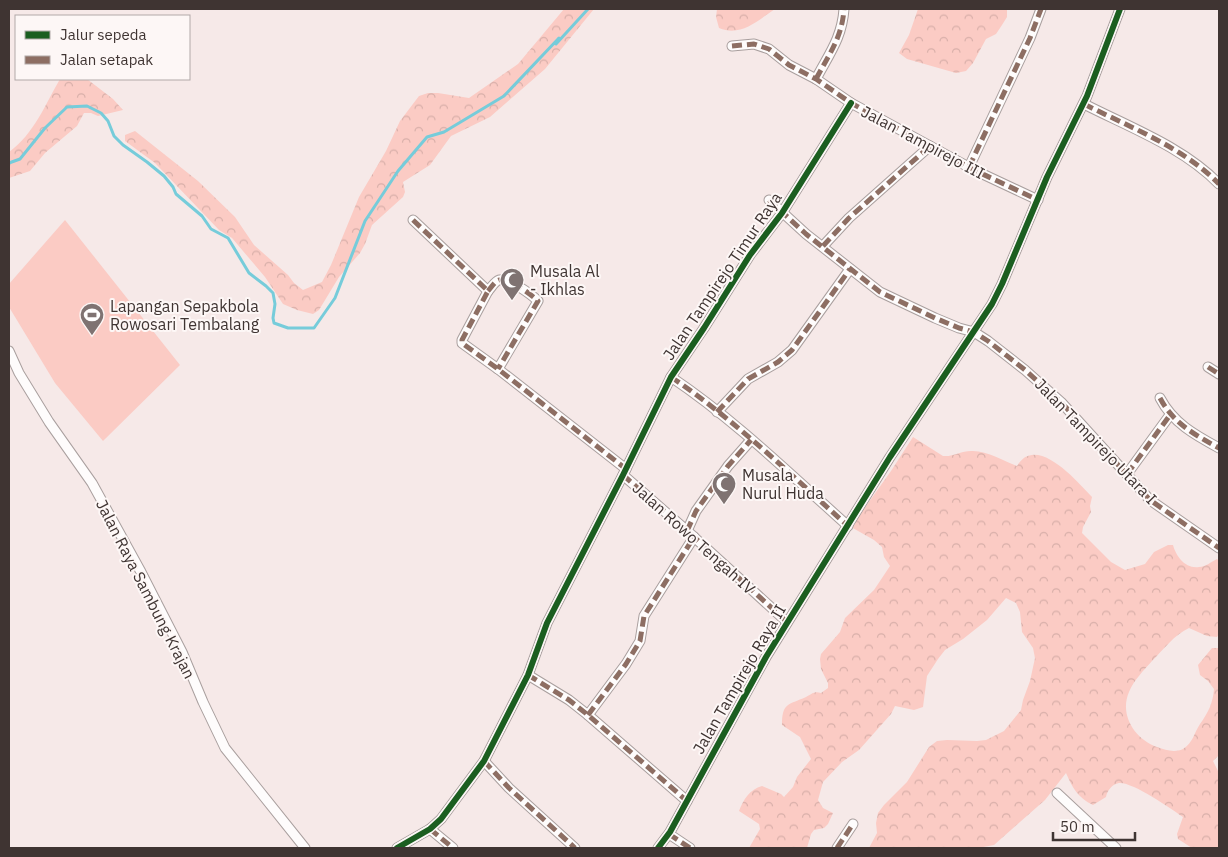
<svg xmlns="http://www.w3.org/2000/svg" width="1228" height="857" viewBox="0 0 1228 857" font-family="'IBM Plex Sans',sans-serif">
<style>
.green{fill:#fbcbc4}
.forest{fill:url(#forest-crowns)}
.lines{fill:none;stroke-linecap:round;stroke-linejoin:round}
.stream{stroke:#76ccda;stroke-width:3}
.street-casing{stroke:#a99f9e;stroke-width:11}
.street{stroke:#fefcfc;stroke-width:9}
.quiet{stroke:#8d6e63;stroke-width:5;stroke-dasharray:10 5;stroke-linecap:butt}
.cycleway-casing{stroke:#fdf7f6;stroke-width:9}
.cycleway{stroke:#1b5e20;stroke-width:6}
.labels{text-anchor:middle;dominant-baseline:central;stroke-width:4;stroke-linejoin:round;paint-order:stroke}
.street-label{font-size:16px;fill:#3f3432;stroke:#fdf7f6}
.poi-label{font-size:16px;fill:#3f3432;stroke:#fdf7f6;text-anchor:start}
</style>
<defs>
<pattern id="forest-crowns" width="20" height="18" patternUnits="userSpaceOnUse" patternTransform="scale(1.25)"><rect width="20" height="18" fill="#fbcbc4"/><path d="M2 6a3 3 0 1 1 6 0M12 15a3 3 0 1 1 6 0" fill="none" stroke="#d8afa9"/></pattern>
</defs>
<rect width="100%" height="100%" fill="#f6e9e8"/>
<!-- green -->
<path class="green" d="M 65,220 L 180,365 L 103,441 L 55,383 L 9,307 L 9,284 Z"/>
<!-- forest -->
<g class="forest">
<path d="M 564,9 L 594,9 L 545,69 L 490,117 L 451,136 L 430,165 L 403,182 L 405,192 L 403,197 L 372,225 L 365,244 L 360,253 L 339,277 L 319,310 L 313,314 L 297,310 L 283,304 L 265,277 L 232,238 L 219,230 L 155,163 L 125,141 L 125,135 L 135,131 L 198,181 L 235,217 L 254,245 L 288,275 L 294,283 L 303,290 L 322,282 L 331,265 L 359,197 L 386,151 L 400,121 L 419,96 L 428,93 L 438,93 L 469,98 L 518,64 Z"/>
<path d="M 717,9 L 775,9 C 757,21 741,37 719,28 L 716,17 Z"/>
<path d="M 918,9 L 1007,9 L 1007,17 L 1002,25 L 996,34 L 986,39 L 973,63 L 966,71 L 956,73 L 907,59 L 899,53 L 909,35 Z"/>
<path d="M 60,79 L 87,79 L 113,99 L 123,110 L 98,116 L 91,113 L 84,113 L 77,126 L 45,153 L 30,171 L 9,178 L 9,152 C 34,134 45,105 60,79 Z"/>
<path d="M 913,437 L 943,456 C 953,457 961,451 971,451 C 986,450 1004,461 1017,466 C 1036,433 1077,481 1092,497 L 1090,506 L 1091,512 L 1083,527 L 1082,533 L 1111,562 L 1125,570 L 1145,564 L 1154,552 L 1168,545 L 1173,545 C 1176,556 1185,569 1199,567 C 1205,567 1211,562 1217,559 L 1219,561 L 1219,634 L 1217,637 L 1207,636 L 1189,628 C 1174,635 1164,649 1152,661 C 1144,670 1134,680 1129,692 C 1119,715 1135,739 1157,747 C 1166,750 1174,753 1183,749 C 1193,743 1194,733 1200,724 C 1208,713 1213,703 1214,689 L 1208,681 L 1200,675 L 1198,665 L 1212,648 L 1219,648 L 1219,755 L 1213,761 L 1219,773 L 1219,848 L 1192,848 L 1178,839 L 1177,834 L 1183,817 C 1170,808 1133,782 1119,783 C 1112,784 1107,791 1106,797 L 1093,805 C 1078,798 1072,787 1066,773 L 1045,800 L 994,845 L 978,848 L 869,848 L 877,833 L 876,823 L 878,813 L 884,805 L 907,782 L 929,747 L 937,741 L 947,740 L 977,741 L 986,740 L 1004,731 L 1021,710 L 1023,700 L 1030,681 L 1035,658 L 1033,648 L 1022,632 L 1020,612 L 1016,603 L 1006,598 L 987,620 L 963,639 L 945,650 L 938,659 L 927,676 L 923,707 L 914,710 L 895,706 L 891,714 L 859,750 L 842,762 L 823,782 L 818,800 L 823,808 L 833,813 L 828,824 L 824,828 L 814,830 L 811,834 L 807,848 L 749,848 L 760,829 L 759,824 L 739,811 C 743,800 750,789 762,786 L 781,794 L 784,797 L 793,787 L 797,777 L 811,759 L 800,737 L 782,725 C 782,703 788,705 806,697 C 812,694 814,691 821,693 L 828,688 L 828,683 L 821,669 L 820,659 L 821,654 L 840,632 L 845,618 L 874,590 L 890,566 L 884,557 L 882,547 L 874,540 L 851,527 L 891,471 Z"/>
</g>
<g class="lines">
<!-- stream -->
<path class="stream" d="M 9,163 L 20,159 L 45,128 L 67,107 L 87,106 L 101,113 L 108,121 L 114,136 L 123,145 L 147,162 L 164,176 L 173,187 L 176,194 L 202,216 L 211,229 L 228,238 L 249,273 L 266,286 L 273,293 L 275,304 L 273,318 L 274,323 L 288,328 L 314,328 L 335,298 L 365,221 L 398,171 L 427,137 L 444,132 L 504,96 L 559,38 L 556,44 L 588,9"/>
<defs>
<g id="street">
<path d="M 732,46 L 754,44 L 769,49 L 789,65 L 816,79 L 851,103 L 974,170 L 1038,200"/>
<path d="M 816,79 C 829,54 842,38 844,9"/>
<path d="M 1084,104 C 1129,127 1183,147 1219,184"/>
<path d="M 969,167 L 1030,38 L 1041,9"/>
<path d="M 769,200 L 806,234 L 880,292 L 935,318 L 959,328 L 974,332 L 988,341 L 1025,370 L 1061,402 L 1150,500 L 1219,548"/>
<path d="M 413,220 L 488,291 L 462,340 L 462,343 L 498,369 L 626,469"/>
<path d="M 823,246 L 849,218 L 930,146"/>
<path d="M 488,291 C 491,288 495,281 499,280 C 508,277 532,295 538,301 L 498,369"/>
<path d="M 9,351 L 19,373 L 49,422 L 92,483 L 141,572 L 182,652 L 203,702 L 225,748 L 305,848"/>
<path d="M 1208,367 L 1219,374"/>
<path d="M 671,377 C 735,420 791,475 848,526"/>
<path d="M 1160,398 C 1173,423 1195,435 1219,448"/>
<path d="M 717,412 L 748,379 L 778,362 L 792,350 L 850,269"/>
<path d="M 1127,474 L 1170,415"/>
<path d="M 623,475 L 694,537 L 787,622"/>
<path d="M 687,531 L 696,511 L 728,466 L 751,440"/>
<path d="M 528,675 L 569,700 L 588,715 L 687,801"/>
<path d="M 588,715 L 626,664 L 640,641 L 644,616 L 694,537"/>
<path d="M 484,761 L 509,788 L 575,848"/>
<path d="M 1057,793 L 1116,848"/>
<path d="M 430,829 L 453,848"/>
<path d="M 669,834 L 690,848"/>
<path d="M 397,848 L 430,829 L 441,819 L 484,761 L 528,675 L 547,623 L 623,475 L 671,377 L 704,328 L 750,255 L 782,213 L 851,103"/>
<path d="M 658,848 L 670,832 L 766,657 L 890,457 L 992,304 L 1002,284 L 1047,177 L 1087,96 L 1120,9"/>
<path d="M 837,848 L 853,824"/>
</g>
</defs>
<!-- street casing -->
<use href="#street" class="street-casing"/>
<!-- street -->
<use href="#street" class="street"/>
<!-- quiet -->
<g class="quiet">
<path d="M 732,46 L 754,44 L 769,49 L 789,65 L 816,79 L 851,103 L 974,170 L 1038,200"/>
<path d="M 816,79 C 829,54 842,38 844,9"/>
<path d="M 1084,104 C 1129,127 1183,147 1219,184"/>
<path d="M 969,167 L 1030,38 L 1041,9"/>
<path d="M 769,200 L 806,234 L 880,292 L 935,318 L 959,328 L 974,332 L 988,341 L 1025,370 L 1061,402 L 1150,500 L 1219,548"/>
<path d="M 413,220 L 488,291 L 462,340 L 462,343 L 498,369 L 626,469"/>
<path d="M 823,246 L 849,218 L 930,146"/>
<path d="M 488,291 C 491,288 495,281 499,280 C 508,277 532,295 538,301 L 498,369"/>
<path d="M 1208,367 L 1219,374"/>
<path d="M 671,377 C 735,420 791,475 848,526"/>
<path d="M 1160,398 C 1173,423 1195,435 1219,448"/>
<path d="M 717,412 L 748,379 L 778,362 L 792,350 L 850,269"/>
<path d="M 1127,474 L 1170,415"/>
<path d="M 623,475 L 694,537 L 787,622"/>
<path d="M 687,531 L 696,511 L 728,466 L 751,440"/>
<path d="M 528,675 L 569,700 L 588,715 L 687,801"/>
<path d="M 588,715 L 626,664 L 640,641 L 644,616 L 694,537"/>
<path d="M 484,761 L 509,788 L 575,848"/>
<path d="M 430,829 L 453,848"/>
<path d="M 669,834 L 690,848"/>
<path d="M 837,848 L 853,824"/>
</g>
<defs>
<g id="cycleway">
<path d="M 397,848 L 430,829 L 441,819 L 484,761 L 528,675 L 547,623 L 623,475 L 671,377 L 704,328 L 750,255 L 782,213 L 851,103"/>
<path d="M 658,848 L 670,832 L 766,657 L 890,457 L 992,304 L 1002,284 L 1047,177 L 1087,96 L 1120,9"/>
</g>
</defs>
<!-- cycleway casing -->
<use href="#cycleway" class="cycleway-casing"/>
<!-- cycleway -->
<use href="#cycleway" class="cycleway"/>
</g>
<!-- icons -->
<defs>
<symbol id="mosque-pin" viewBox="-11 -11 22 30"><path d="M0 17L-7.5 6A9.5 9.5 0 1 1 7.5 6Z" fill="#7f7372" stroke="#fdf7f6"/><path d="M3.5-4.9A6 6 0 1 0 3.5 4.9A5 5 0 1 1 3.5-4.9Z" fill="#fff"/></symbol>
<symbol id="stadium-pin" viewBox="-11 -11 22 30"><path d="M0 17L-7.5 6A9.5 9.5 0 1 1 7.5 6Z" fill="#7f7372" stroke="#fdf7f6"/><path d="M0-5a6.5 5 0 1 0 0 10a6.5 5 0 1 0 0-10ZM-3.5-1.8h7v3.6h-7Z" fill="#fff"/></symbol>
</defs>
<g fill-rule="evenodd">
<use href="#mosque-pin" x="498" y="266" width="28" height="38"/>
<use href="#stadium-pin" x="78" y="301" width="28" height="38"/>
<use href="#mosque-pin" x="710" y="470" width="28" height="38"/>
</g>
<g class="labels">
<!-- street labels -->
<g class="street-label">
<text transform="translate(923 142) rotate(28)">Jalan Tampirejo III</text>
<text transform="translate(722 276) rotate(-56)">Jalan Tampirejo Timur Raya</text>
<text transform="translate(1096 441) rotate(46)">Jalan Tampirejo Utara I</text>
<text transform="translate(694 538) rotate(42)">Jalan Rowo Tengah IV</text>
<text transform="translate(146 589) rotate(63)">Jalan Raya Sambung Krajan</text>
<text transform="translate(739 679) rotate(-60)">Jalan Tampirejo Raya II</text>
</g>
<!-- poi labels -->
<g class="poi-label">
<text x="530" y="271">Musala Al<tspan x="530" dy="18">- Ikhlas</tspan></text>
<text x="110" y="306">Lapangan Sepakbola<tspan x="110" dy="18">Rowosari Tembalang</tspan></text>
<text x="742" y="475">Musala<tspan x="742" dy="18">Nurul Huda</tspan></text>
</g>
</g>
<!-- border -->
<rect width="1228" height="857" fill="none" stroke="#3f3432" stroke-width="20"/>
<!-- legend -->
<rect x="15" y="15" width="175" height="65" fill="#fdf7f6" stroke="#b1a9a8"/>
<rect x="25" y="31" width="25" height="8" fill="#1b5e20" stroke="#b1a9a8"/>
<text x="60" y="40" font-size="15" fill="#3f3432">Jalur sepeda</text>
<rect x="25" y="56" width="25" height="8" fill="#8d6e63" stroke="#b1a9a8"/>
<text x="60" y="65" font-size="15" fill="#3f3432">Jalan setapak</text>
<!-- scale -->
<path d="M1053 832v8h82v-8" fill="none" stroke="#3f3432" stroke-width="2.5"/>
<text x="1060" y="832" font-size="15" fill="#3f3432" stroke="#fdf7f6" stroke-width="4" paint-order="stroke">50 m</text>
</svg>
